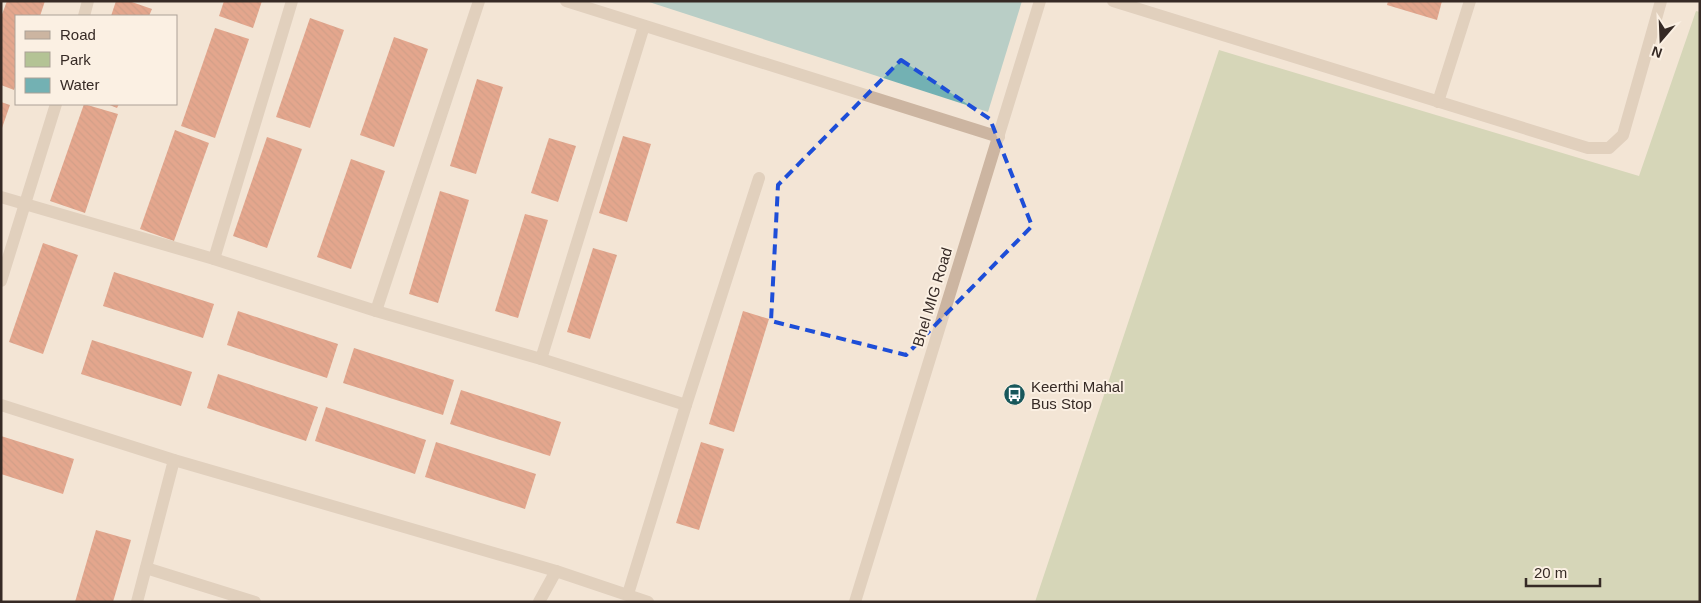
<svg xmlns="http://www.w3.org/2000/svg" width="1701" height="603" viewBox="0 0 1701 603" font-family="Arial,sans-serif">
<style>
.green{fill:#b4c395}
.water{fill:#73b1b3}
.building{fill:url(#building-back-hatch)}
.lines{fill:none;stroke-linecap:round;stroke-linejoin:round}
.street{stroke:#ccb5a1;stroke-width:12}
.marked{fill:none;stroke:#1d4ed8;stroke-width:4;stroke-dasharray:10 6;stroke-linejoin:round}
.labels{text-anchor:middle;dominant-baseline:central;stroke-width:4;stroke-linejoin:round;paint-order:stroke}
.street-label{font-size:15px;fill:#362a25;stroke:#fbf0e3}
.poi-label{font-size:15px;fill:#362a25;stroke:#fbf0e3;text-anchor:start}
</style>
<defs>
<pattern id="building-back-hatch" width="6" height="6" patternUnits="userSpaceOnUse" patternTransform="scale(1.25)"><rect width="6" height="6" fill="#d25a36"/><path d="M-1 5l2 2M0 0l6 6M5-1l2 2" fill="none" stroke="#ab4b2d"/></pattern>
</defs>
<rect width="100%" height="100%" fill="#f3e5d6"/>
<!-- green -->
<path class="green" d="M 1696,11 L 1700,12 L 1700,602 L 1035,602 L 1219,50 L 1639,176 Z"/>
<!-- water -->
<path class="water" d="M 646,1 L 1022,1 L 988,112 Z"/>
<!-- building -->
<g class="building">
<path d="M 7,1 L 45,1 L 40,16 L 16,16 L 16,84 L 14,90 L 1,85 L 1,17 Z"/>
<path d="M 116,1 L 129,1 L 152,9 L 149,16 L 111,16 Z"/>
<path d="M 224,1 L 262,1 L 253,28 L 219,16 Z"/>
<path d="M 1388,1 L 1442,1 L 1437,20 L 1387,5 Z"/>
<path d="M 310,18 L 344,30 L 310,128 L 276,117 Z"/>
<path d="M 215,28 L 249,39 L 215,138 L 181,126 Z"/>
<path d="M 394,37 L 428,49 L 394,147 L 360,135 Z"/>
<path d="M 477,79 L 503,87 L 476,174 L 450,166 Z"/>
<path d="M 1,102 L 10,105 L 2,128 L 1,128 Z"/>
<path d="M 84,104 L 118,114 L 85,213 L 50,201 Z"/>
<path d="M 107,104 L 119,104 L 117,108 Z"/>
<path d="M 175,130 L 209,143 L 174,241 L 140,229 Z"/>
<path d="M 623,136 L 651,144 L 627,222 L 599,213 Z"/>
<path d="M 267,137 L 302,149 L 267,248 L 233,236 Z"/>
<path d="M 549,138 L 576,146 L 558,202 L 531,193 Z"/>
<path d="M 351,159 L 385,171 L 351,269 L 317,257 Z"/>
<path d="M 440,191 L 469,200 L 438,303 L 409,294 Z"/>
<path d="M 525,214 L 548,220 L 518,318 L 495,311 Z"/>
<path d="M 43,243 L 78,255 L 43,354 L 9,342 Z"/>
<path d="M 593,248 L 617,255 L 590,339 L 567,332 Z"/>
<path d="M 114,272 L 214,304 L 203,338 L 103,306 Z"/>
<path d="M 238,311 L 338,344 L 327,378 L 227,345 Z"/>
<path d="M 743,311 L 769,319 L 734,432 L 709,424 Z"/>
<path d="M 92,340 L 192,372 L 181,406 L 81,374 Z"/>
<path d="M 354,348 L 454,380 L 443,415 L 343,383 Z"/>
<path d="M 218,374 L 318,407 L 306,441 L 207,408 Z"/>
<path d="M 461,390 L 561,422 L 550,456 L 450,424 Z"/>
<path d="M 326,407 L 426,440 L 415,474 L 315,441 Z"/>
<path d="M 1,436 L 74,459 L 63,494 L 1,474 Z"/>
<path d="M 436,442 L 536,474 L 525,509 L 425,477 Z"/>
<path d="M 701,442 L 724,449 L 699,530 L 676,523 Z"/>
<path d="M 96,530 L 131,540 L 113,602 L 75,602 Z"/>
</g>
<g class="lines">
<!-- street -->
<g class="street">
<path d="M 566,1 L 999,137"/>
<path d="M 1113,1 L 1588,148 L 1609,148 L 1623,135 L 1661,1"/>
<path d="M 84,16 L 88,1"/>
<path d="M 1438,102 L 1470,1"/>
<path d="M 1,197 L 214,259 L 376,311 L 541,359 L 686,405"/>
<path d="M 214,259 L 292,1"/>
<path d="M 1,281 L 56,104"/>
<path d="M 376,311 L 479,1"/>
<path d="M 541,359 L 644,26"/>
<path d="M 1,405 L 174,460 L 556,571 L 648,602"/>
<path d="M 146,568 L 255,602"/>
<path d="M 628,594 L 686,405 L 759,178"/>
<path d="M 137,602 L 174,460"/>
<path d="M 539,602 L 556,571"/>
<path d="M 855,602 L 1040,1"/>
</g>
</g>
<!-- marked area -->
<path d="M0 0H1701V603H0ZM 901,60 L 990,119 L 1032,226 L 906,355 L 771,321 L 778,185 Z" fill="#f3e5d6" fill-opacity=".55" fill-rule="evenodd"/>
<path class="marked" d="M 901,60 L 990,119 L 1032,226 L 906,355 L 771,321 L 778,185 Z"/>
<!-- icons -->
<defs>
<symbol id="bus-disc" viewBox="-11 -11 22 22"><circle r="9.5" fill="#17575b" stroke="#fbf0e3"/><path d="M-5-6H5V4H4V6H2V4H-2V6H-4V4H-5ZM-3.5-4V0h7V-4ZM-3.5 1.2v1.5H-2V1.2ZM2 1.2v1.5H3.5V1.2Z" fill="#fff"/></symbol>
</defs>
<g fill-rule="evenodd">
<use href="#bus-disc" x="1002" y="382" width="25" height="25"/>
</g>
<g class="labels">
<!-- street labels -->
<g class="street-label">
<text transform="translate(932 297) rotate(-73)">Bhel MIG Road</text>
</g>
<!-- poi labels -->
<g class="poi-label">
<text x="1031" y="386">Keerthi Mahal<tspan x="1031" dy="17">Bus Stop</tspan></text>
</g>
</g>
<!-- border -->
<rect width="1701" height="603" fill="none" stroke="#362a25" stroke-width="5"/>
<!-- legend -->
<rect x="15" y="15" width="162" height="90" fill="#fbf0e3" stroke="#aca197"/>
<rect x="25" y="31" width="25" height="8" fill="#ccb5a1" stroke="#aca197"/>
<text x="60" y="40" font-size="15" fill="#362a25">Road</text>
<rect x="25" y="52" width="25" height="15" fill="#b4c395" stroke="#aca197"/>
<text x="60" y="65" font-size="15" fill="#362a25">Park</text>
<rect x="25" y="78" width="25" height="15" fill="#73b1b3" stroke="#aca197"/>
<text x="60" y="90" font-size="15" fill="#362a25">Water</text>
<!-- north arrow -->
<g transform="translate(1661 40) rotate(199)" stroke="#fbf0e3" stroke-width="4" paint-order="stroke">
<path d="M0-4L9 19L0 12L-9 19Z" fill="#362a25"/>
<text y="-8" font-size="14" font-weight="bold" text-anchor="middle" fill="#362a25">N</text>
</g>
<!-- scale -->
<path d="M1526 578v8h74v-8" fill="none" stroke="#362a25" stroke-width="2.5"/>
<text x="1534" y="578" font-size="15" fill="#362a25" stroke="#fbf0e3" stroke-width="4" paint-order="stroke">20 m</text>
</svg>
